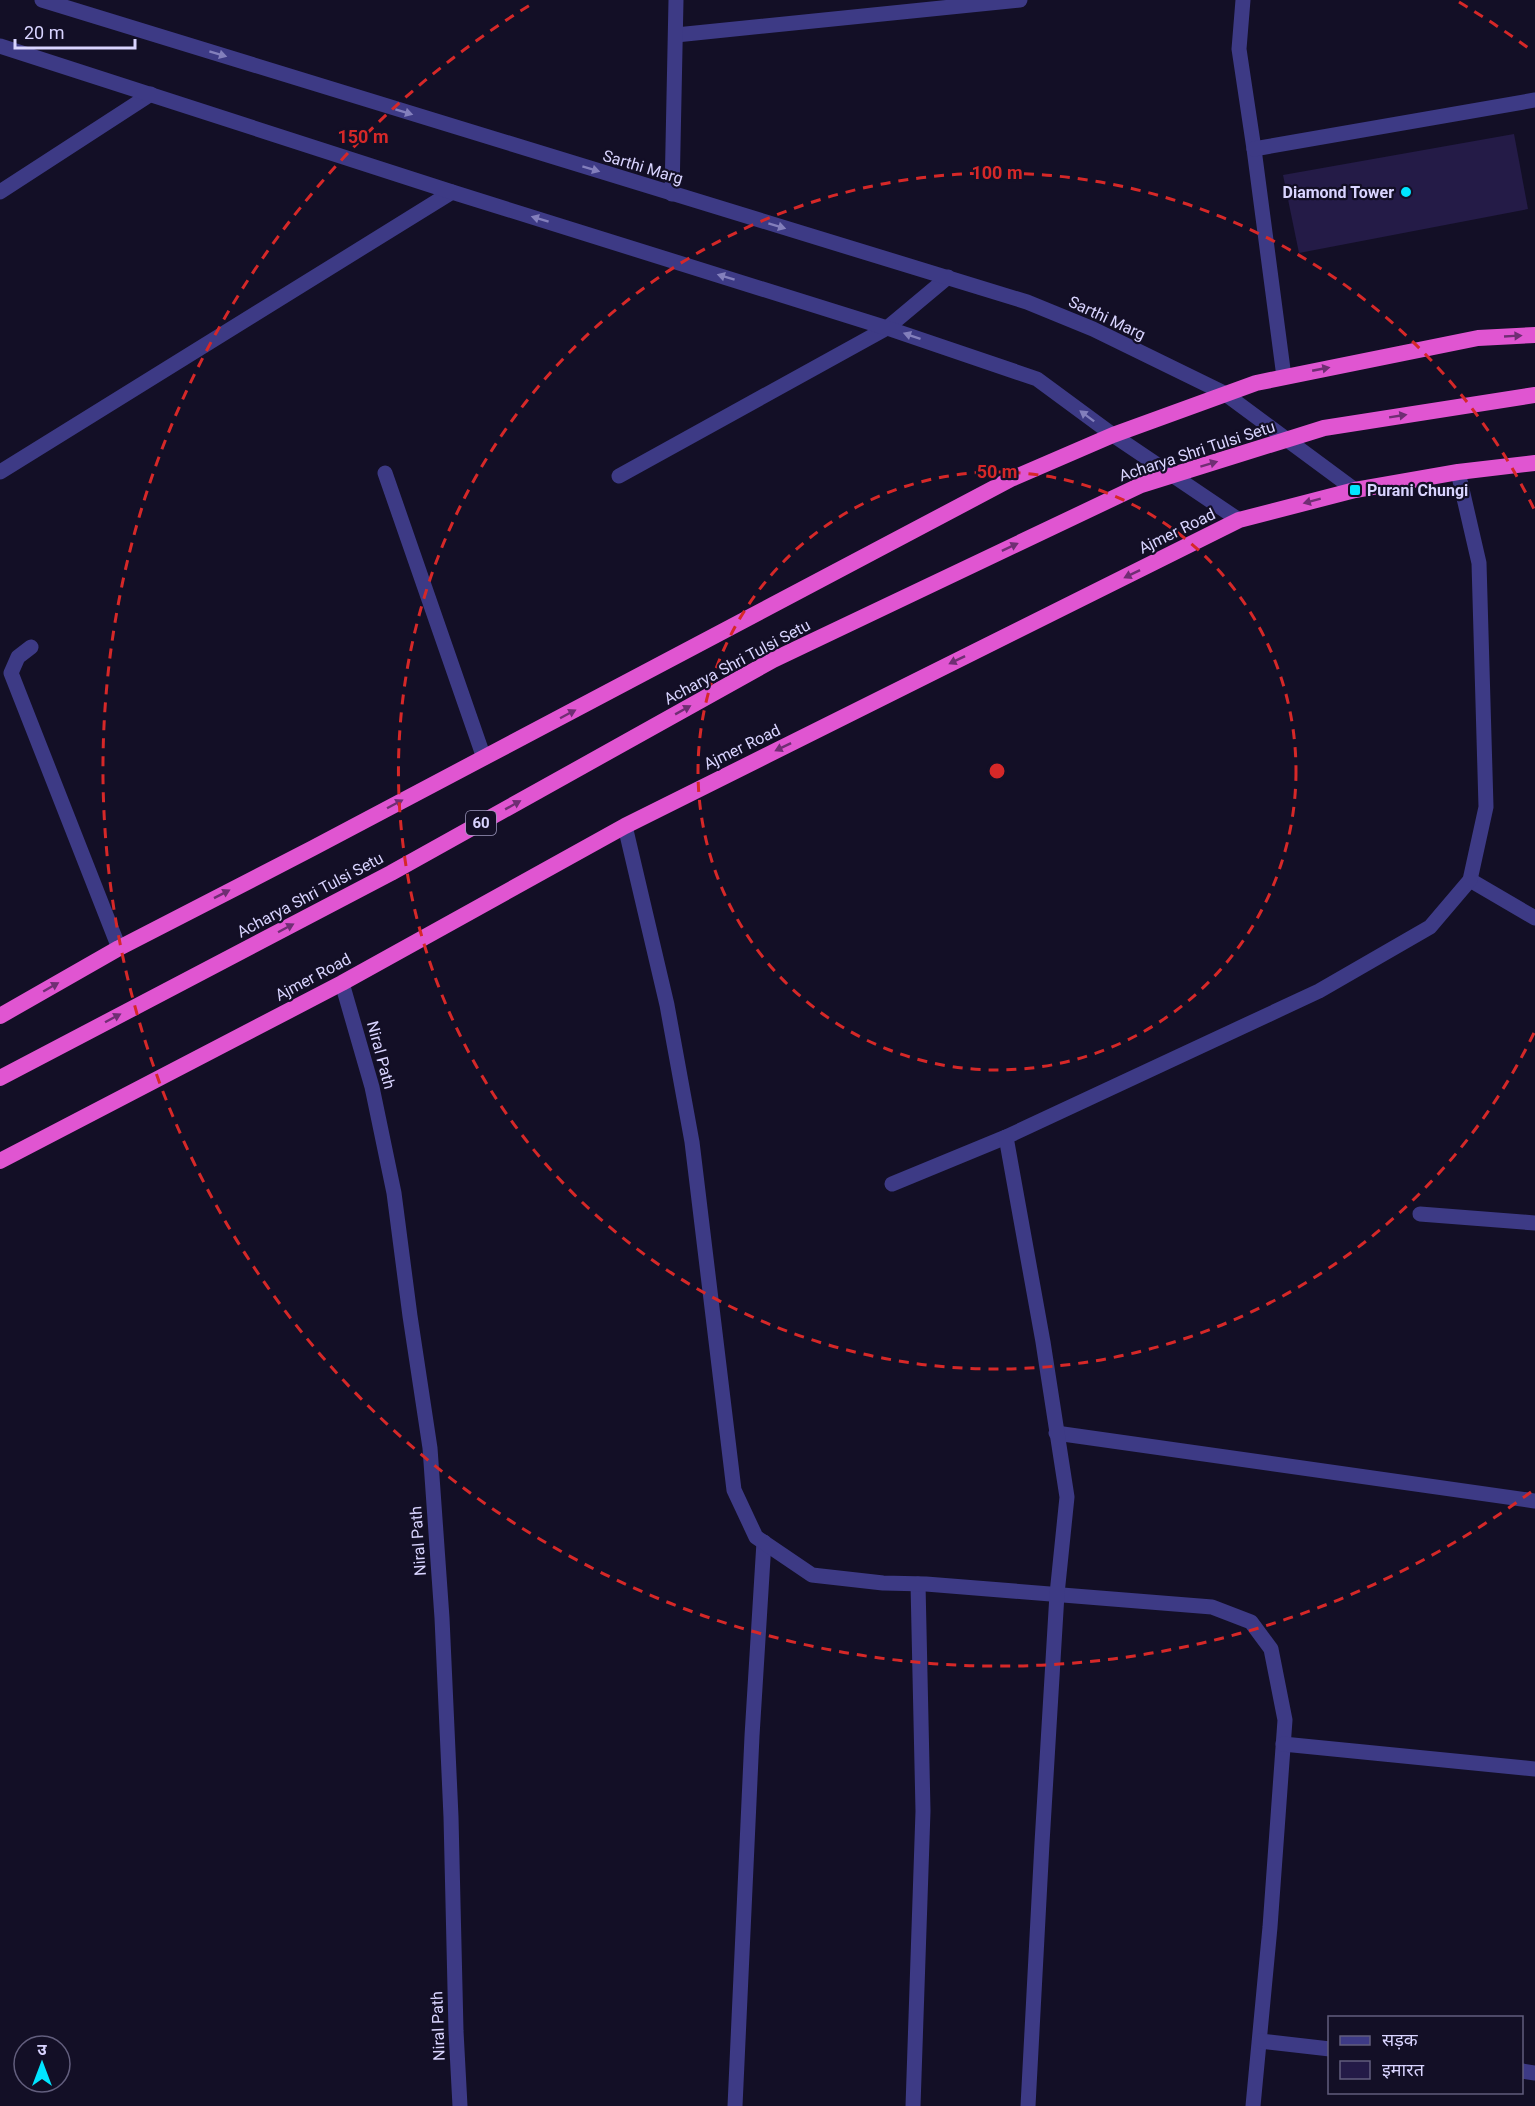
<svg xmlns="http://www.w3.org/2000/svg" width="1535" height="2106" viewBox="0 0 1535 2106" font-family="Roboto,'Noto Sans Devanagari',sans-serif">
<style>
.building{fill:#241b47}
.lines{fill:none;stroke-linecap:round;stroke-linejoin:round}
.service{stroke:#3d3a85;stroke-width:15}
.minor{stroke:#3d3a85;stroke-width:15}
.tertiary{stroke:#3d3a85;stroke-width:15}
.trunk{stroke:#e055d1;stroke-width:16}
.oneway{fill:#837fbc}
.oneway2{fill:#6f2e73}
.ring{fill:none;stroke:#d62828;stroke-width:3;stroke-dasharray:10 8}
.poi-dot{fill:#00e5ff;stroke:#130f26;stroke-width:2}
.labels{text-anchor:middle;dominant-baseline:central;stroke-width:4.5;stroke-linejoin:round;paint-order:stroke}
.shield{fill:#130f26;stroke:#9e99be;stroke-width:1.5}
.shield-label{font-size:15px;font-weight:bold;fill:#d9d4ff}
.street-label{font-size:16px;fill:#d9d4ff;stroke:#130f26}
.poi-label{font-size:16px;font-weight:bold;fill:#d9d4ff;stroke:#130f26;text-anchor:end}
.centre{fill:#d62828;stroke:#130f26;stroke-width:3}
.ring-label{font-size:18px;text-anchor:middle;font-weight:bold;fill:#d62828;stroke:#130f26;stroke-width:4.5;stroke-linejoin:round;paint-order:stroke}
</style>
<rect width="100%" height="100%" fill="#130f26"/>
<!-- building -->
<path class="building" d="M 1514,134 L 1528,209 L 1299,253 L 1283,175 Z"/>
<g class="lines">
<!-- service -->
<g class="service">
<path d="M 385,473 L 484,758"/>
<path d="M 31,647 L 18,657 L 11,673 L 119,948"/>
<path d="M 735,2106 L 752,1736 L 764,1542"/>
<path d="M 913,2106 L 923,1811 L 918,1584"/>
</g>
<!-- minor -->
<g class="minor">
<path d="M 1243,0 L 1239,49 L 1254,149 L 1284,377"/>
<path d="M 676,35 L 1020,0"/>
<path d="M 1254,149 L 1535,100"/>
<path d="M 0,192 L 151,94"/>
<path d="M 672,194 L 676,0"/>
<path d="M 0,472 L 452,192"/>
<path d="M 619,476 L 887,328 L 948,277"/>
<path d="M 625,826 L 667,1005 L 692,1142 L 734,1490 L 756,1537 L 812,1575 L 883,1583 L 926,1584 L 1212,1607 L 1251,1622 L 1271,1649 L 1285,1720 L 1270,1927 L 1253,2106"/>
<path d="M 1470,880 L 1535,918"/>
<path d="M 342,983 L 372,1087 L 394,1193 L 410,1316 L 430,1448 L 442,1618 L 451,1817 L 456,2031 L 460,2106"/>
<path d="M 892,1184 L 1006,1137"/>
<path d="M 1420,1214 L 1535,1223"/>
<path d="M 1056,1433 L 1535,1501"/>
<path d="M 1283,1744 L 1535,1769"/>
<path d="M 1260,2041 L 1330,2049"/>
<path d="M 1522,2071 L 1535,2073"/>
<path d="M 1028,2106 L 1042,1843 L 1057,1594 L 1067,1497 L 1043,1342 L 1006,1137 L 1319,991 L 1430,927 L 1470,880 L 1486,807 L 1479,563 L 1458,472"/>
</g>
<!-- tertiary -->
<g class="tertiary">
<path d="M 42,0 L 1027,302 L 1093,329 L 1224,393 L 1355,490"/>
<path d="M 0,46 L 452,192 L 887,328 L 1037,379 L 1113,435 L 1239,520"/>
</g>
<!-- trunk -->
<g class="trunk">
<path d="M 0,1016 L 119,948 L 313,848 L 1011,479 L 1113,435 L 1256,383 L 1478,338 L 1535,335"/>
<path d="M 0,1078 L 391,873 L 773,660 L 1141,485 L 1324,428 L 1535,395"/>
<path d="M 0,1161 L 342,983 L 625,826 L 1239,520 L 1355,490 L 1458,472 L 1535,463"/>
</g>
</g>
<!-- one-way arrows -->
<defs><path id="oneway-solid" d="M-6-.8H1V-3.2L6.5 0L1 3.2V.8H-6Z" transform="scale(1.5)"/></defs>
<g class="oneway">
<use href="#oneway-solid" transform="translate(218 54) rotate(17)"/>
<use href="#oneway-solid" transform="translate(404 112) rotate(17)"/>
<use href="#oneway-solid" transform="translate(591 169) rotate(17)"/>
<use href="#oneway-solid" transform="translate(540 219) rotate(-163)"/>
<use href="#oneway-solid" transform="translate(777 226) rotate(17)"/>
<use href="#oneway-solid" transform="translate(726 277) rotate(-163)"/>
<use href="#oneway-solid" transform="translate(912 336) rotate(-161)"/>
<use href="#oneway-solid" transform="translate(1087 416) rotate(-143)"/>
</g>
<g class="oneway2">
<use href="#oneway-solid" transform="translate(1513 336) rotate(-3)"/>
<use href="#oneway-solid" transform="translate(1321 369) rotate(-11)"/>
<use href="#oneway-solid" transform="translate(1398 416) rotate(-9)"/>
<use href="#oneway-solid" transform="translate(1209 464) rotate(-17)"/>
<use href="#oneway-solid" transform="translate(1312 501) rotate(165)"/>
<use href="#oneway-solid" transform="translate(1010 547) rotate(-25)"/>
<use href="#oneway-solid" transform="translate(1132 574) rotate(154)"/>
<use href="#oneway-solid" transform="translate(957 660) rotate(154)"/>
<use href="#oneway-solid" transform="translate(683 710) rotate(-29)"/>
<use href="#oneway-solid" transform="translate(568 714) rotate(-28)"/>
<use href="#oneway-solid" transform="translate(783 747) rotate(154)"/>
<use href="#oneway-solid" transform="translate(395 804) rotate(-28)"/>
<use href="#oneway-solid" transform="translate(513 805) rotate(-29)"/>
<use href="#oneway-solid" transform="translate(222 894) rotate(-27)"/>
<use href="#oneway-solid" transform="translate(286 928) rotate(-28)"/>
<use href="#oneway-solid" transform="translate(51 987) rotate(-30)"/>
<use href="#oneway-solid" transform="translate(113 1018) rotate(-28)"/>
</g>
<!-- distance rings -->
<g class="ring">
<circle cx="997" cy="771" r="299"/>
<path d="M1534 1033A598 598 0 1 1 1534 509"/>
<path d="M1531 1492A897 897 0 1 1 535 2M1459 2A897 897 0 0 1 1531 50"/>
</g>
<!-- markers -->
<g class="poi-dot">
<circle cx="1406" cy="192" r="6"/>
<rect x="1349" y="484" width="12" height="12" rx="3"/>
</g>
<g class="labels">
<!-- shield labels -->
<rect class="shield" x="466" y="811" width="30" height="24" rx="4.5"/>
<g class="shield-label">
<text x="481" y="823">60</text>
</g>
<!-- street labels -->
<g class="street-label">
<text transform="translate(643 167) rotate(17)">Sarthi Marg</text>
<text transform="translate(1107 318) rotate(25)">Sarthi Marg</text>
<text transform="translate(1197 451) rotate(-18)">Acharya Shri Tulsi Setu</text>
<text transform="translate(1177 531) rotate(-26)">Ajmer Road</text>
<text transform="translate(737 662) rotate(-28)">Acharya Shri Tulsi Setu</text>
<text transform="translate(742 747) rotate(-26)">Ajmer Road</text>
<text transform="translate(310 895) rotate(-28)">Acharya Shri Tulsi Setu</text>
<text transform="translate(313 977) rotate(-28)">Ajmer Road</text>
<text transform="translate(381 1055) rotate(75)">Niral Path</text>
<text transform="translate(418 1541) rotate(-94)">Niral Path</text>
<text transform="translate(438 2026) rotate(-92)">Niral Path</text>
</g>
<!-- poi labels -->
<g class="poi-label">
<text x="1394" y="192">Diamond Tower</text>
<text x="1367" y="490" text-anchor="start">Purani Chungi</text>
</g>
</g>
<circle cx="997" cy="771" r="9" class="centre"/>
<g class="ring-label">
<text x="363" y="143">150 m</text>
<text x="997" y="179">100 m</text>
<text x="997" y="478">50 m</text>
</g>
<!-- legend -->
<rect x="1328" y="2016" width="195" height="78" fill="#130f26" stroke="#625e7d" stroke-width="1.5"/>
<rect x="1340" y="2036" width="30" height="9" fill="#3d3a85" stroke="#625e7d" stroke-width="1.5"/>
<text x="1382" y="2046" font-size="18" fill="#d9d4ff">सड़क</text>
<rect x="1340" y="2061" width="30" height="18" fill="#241b47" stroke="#625e7d" stroke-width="1.5"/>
<text x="1382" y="2076" font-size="18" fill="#d9d4ff">इमारत</text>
<!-- north arrow -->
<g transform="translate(42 2064)"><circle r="28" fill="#130f26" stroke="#625e7d" stroke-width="1.5"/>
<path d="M0-4.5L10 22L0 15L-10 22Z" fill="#00e5ff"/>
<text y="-9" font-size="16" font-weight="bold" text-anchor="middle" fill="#d9d4ff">उ</text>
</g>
<!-- scale -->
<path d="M15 39v9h120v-9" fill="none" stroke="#d9d4ff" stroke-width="3"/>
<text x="24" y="39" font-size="18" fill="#d9d4ff" stroke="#130f26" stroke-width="4.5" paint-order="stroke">20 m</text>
</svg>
